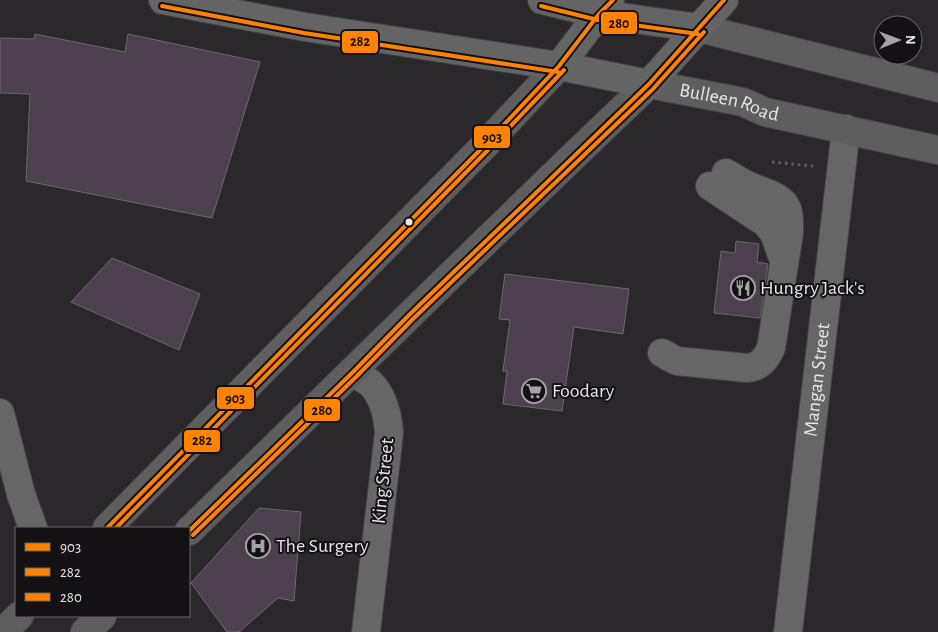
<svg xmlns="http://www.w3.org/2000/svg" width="938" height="632" viewBox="0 0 938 632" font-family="'Alegreya Sans',sans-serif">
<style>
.building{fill:#4c404f;stroke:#6b686c}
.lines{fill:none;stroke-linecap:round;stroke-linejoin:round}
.minor-casing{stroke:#454346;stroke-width:30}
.major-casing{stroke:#454346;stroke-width:30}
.highway-casing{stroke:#454346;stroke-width:30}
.path{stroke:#605e5f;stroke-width:3;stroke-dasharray:2.5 4;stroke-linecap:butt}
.minor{stroke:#676666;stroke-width:28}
.major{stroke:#5f5e5f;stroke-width:28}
.highway{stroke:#656464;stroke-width:28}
.bus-1-casing{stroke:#131114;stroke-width:8}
.bus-2-casing{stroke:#131114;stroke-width:8}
.bus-3-casing{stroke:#131114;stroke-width:8}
.bus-1{stroke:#ff8200;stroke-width:4}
.bus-2{stroke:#ff8200;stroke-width:4}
.bus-3{stroke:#ff8200;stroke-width:4}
.bus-dot{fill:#e8e5e9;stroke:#131114;stroke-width:2}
.labels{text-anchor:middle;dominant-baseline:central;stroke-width:4;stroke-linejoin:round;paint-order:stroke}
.street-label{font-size:20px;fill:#e8e5e9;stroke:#131114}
.poi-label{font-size:20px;fill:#e8e5e9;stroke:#131114;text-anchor:start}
.line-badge{stroke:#131114;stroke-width:2}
.pale-badge-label{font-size:14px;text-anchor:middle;font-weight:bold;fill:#111}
</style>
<rect width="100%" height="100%" fill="#2b282c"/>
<!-- building -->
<g class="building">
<path d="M 35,34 L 125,52 L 128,34 L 260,62 L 212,218 L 26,181 L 30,94 L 0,93 L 0,38 L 34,39 Z"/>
<path d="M 736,241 L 759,244 L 757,262 L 768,264 L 760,318 L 714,313 L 721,251 L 735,253 Z"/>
<path d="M 112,258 L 200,294 L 179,350 L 71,302 Z"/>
<path d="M 505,274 L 629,289 L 623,334 L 574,327 L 562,411 L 503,404 L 507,371 L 503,371 L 510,320 L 499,319 Z"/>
<path d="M 259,508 L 301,512 L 294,601 L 278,598 L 239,632 L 227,632 L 191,583 Z"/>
</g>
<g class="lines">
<defs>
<g id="minor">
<path d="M 710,186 L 766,223 L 774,233 L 784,261"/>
<path d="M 662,353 L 677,361 L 747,368 C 760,367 766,359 771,348 L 789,233 C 789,226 790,217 787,209 C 781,194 760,192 747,185 C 740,182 733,177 726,173"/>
<path d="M 353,372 C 358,376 365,379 370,383 C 383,395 388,416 389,433 L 366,632"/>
<path d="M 0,413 L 21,494 L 33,528"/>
<path id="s1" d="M 788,632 L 846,129"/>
</g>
<g id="major">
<path d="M 699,28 L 938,88"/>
<path d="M 107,528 L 482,148 L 559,66"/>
<path id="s2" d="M 189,531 C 342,382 494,231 649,84 L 743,102 L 765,112 L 938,150"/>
<path d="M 3,632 L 19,616"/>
<path d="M 85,632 L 102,616"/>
</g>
<g id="highway">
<path d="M 163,0 L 305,27 L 559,66 L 649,84 L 724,0"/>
<path d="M 542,0 L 599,14 L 699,28"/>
<path d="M 559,66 L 599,14 L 610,3"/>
</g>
</defs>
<!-- minor casing -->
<use href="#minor" class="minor-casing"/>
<!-- major casing -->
<use href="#major" class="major-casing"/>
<!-- highway casing -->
<use href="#highway" class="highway-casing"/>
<!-- path -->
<path class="path" d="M 772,162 L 813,166"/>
<!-- minor -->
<use href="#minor" class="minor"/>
<!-- major -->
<use href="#major" class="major"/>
<!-- highway -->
<use href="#highway" class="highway"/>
<defs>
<g id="bus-1">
<path d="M 107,528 L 482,148 L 559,66 L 599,14 L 613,0"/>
<path d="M 189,531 L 353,372 L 409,315 L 649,84 L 724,0"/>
</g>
<g id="bus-2">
<path d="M 162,6 L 304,33 L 558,72"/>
<path d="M 116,528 L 486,152 L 564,70"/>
</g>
<g id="bus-3">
<path d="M 541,6 L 598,20 L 698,34"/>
<path d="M 193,535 L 357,376 L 413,319 L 653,89 L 704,32"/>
</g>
</defs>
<!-- bus-1 casing -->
<use href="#bus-1" class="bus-1-casing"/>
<!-- bus-2 casing -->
<use href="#bus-2" class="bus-2-casing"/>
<!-- bus-3 casing -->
<use href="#bus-3" class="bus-3-casing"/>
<!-- bus-1 -->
<use href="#bus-1" class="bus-1"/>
<!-- bus-2 -->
<use href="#bus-2" class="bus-2"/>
<!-- bus-3 -->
<use href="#bus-3" class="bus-3"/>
</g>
<!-- icons -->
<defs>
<symbol id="restaurant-ring" viewBox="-11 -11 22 22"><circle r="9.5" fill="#131114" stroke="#a6a3a7" stroke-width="1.5"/><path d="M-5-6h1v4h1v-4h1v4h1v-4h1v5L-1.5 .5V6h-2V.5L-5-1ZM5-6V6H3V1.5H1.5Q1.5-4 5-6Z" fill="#a6a3a7"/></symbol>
<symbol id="supermarket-ring" viewBox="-11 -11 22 22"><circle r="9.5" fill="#131114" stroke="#a6a3a7" stroke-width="1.5"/><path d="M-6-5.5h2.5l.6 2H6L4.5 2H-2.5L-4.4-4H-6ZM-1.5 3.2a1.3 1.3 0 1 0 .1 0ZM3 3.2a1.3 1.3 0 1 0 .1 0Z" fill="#a6a3a7"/></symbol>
<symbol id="hospital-ring" viewBox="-11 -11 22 22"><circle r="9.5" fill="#131114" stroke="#a6a3a7" stroke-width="1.5"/><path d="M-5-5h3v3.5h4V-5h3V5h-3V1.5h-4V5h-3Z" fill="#a6a3a7"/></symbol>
</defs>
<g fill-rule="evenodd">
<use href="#restaurant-ring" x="729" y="274" width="28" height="28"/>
<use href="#supermarket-ring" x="520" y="377" width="28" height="28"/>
<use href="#hospital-ring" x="244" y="532" width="28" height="28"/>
</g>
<!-- markers -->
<circle class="bus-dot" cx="409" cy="222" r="4.5"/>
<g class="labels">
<!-- street labels -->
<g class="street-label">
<text stroke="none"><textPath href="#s2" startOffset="724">Bulleen Road</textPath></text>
<text stroke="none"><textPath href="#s1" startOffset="254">Mangan Street</textPath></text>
<text transform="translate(383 481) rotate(-84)">King Street</text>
</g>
<!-- poi labels -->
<g class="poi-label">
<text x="760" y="288">Hungry Jack's</text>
<text x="552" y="391">Foodary</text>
<text x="276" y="546">The Surgery</text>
</g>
</g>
<g class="line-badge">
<rect x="600" y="11" width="38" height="24" rx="5" fill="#ff8200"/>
<rect x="341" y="30" width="38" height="24" rx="5" fill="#ff8200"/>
<rect x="473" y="125" width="38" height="24" rx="5" fill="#ff8200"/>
<rect x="216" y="386" width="39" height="24" rx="5" fill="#ff8200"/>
<rect x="303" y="398" width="38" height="24" rx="5" fill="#ff8200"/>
<rect x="183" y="429" width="38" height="24" rx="5" fill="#ff8200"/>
</g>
<g class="pale-badge-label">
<text x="619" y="28">280</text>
<text x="360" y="46">282</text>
<text x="492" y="142">903</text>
<text x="235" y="403">903</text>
<text x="322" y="415">280</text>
<text x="202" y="445">282</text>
</g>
<!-- legend -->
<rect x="15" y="527" width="175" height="90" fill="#131114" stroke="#686669"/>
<rect x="25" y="543" width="25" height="8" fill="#ff8200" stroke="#686669"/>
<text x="60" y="552" font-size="15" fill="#e8e5e9">903</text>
<rect x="25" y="568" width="25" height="8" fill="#ff8200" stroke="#686669"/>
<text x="60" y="577" font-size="15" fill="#e8e5e9">282</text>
<rect x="25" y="593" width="25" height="8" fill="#ff8200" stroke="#686669"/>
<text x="60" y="602" font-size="15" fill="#e8e5e9">280</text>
<!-- north arrow -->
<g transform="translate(898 40) rotate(89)"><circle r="24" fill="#131114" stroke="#686669"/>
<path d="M0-4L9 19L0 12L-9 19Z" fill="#a6a3a7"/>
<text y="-8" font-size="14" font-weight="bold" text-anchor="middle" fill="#e8e5e9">N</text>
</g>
</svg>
